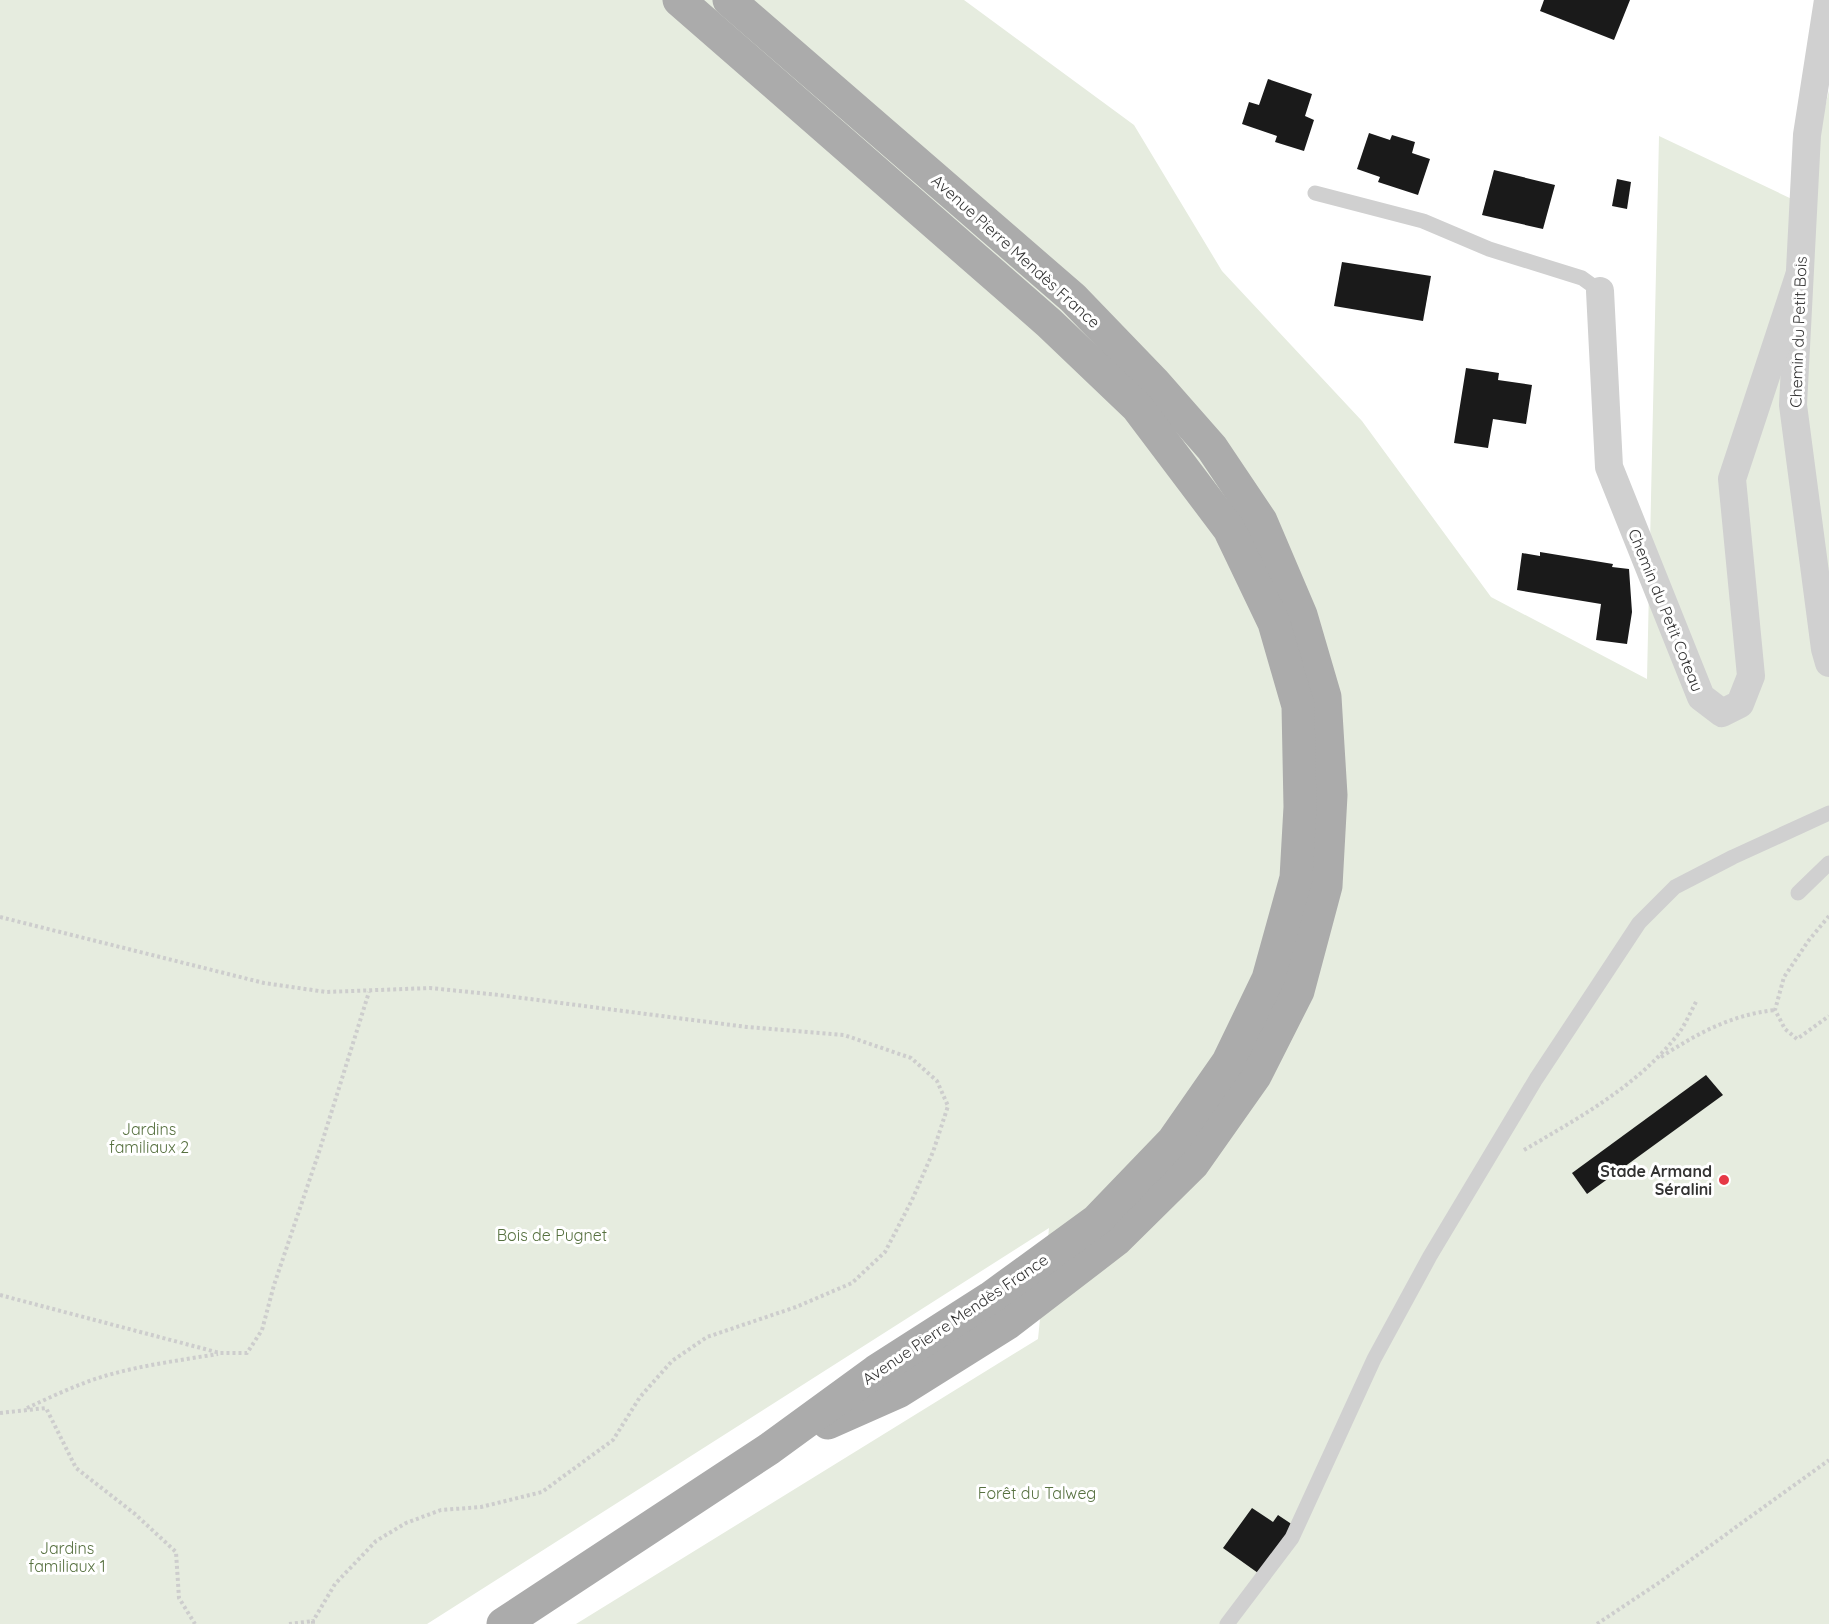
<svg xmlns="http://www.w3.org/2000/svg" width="1829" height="1624" viewBox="0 0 1829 1624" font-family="Quicksand,sans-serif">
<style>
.green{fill:#e6ecdf}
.building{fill:#1a1a1a}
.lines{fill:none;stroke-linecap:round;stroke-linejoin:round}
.path{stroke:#cdcdcd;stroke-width:4;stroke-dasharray:3 3;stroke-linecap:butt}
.service{stroke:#d0d0d0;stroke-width:15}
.minor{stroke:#d0d0d0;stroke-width:28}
.primary{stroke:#ababab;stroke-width:33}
.poi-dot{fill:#e63946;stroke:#fff;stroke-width:2}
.labels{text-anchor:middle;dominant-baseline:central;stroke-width:6;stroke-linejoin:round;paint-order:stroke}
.street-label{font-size:16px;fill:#333;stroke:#fff}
.park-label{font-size:16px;fill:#56703f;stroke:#fff}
.poi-label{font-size:16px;font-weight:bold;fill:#333;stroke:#fff;text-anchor:end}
</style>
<rect width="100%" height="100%" fill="#fff"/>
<!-- green -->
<path class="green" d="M 0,0 L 964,0 L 1134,125 L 1222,271 L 1362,421 L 1491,597 L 1647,679 L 1659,136 L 1813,209 L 1820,129 L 1829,90 L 1829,1624 L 576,1624 L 1038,1339 L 1049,1228 L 427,1624 L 0,1624 Z"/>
<!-- building -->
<g class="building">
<path d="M 1544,0 L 1630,0 L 1614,40 L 1540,11 Z"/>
<path d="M 1268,79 L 1312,94 L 1305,116 L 1314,120 L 1304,151 L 1275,142 L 1277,136 L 1242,124 L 1249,102 L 1259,105 Z"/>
<path d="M 1369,133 L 1390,140 L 1392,135 L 1415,142 L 1412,153 L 1430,159 L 1418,195 L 1378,182 L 1380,177 L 1357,169 Z"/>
<path d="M 1494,170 L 1555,185 L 1543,229 L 1482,215 Z"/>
<path d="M 1617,179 L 1631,182 L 1627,209 L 1612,206 Z"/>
<path d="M 1342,262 L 1431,276 L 1423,321 L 1334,306 Z"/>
<path d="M 1466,368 L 1499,373 L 1498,380 L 1532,385 L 1526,424 L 1493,419 L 1488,448 L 1454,443 Z"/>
<path d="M 1540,552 L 1613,564 L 1612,567 L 1629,569 L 1632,612 L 1627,644 L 1596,640 L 1601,604 L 1517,590 L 1522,553 L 1540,556 Z"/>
<path d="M 1706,1075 L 1723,1095 L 1587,1194 L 1572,1173 Z"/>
<path d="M 1252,1508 L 1273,1522 L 1278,1515 L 1293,1525 L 1258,1573 L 1223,1548 Z"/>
</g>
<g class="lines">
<!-- path -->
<g class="path">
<path d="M 1829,916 L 1809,940 L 1784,977 L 1775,1010 L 1785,1029 L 1797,1039 L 1829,1016"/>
<path d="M 0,917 L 264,983 L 326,992 L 430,988 L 499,995 L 747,1027 L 844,1035 L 911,1058 L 937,1081 L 948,1106 L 933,1152 L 912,1200 L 885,1252 L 852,1283 L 796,1307 L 707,1337 L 672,1361 L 640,1397 L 613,1440 L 542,1492 L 481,1507 L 441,1510 L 406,1523 L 376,1541 L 335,1584 L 313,1621"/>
<path d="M 1661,1057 C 1698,1033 1731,1015 1775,1010"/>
<path d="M 1524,1150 C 1580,1117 1638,1086 1679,1033 C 1686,1023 1691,1011 1697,1000"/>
<path d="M 0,1295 L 220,1353 L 247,1353 L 262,1330 L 274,1285 L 319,1152 L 369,992"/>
<path d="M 27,1408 C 53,1396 80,1383 108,1375 C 144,1365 181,1360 218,1354"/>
<path d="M 0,1413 L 46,1408 L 76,1468 L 135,1514 L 176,1552 L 179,1598 L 195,1624"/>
<path d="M 289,1624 L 313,1621 L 313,1624"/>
<path d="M 1597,1624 L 1660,1582 L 1829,1460"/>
</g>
<!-- service -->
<g class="service">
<path d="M 1315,193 L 1423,221 L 1489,249 L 1582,278 L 1600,291"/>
<path d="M 1798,893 L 1829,863"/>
<path d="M 1227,1624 L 1292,1538 L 1374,1359 L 1430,1256 L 1536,1079 L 1639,923 L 1675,887 L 1733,857 L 1829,813"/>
</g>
<!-- minor -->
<g class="minor">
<path d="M 1828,0 L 1807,135 L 1793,405 L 1825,649 L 1829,663"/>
<path d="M 1600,291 L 1609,467 L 1701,697 L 1722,713 L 1740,704 L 1751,676 L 1732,479 L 1799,276"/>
</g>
<!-- primary -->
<g class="primary">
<path d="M 729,0 L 1073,298 L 1154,382 L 1212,448 L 1261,521 L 1301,615 L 1325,697 L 1331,795 L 1326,886 L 1298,991 L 1255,1076 L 1193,1164 L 1116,1240 L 1008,1323 L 898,1392 L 828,1423"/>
<path d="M 503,1624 L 769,1449 L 876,1371 L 990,1298 L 1097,1220 L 1173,1141 L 1228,1062 L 1268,979 L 1296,878 L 1300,807 L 1298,706 L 1274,623 L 1229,529 L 1137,407 L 1049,323 L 679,0"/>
</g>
</g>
<!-- markers -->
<circle class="poi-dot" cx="1724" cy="1180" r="6"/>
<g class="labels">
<!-- street labels -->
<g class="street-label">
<text transform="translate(1016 251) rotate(42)">Avenue Pierre Mendès France</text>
<text transform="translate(1798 332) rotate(-88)">Chemin du Petit Bois</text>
<text transform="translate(1666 610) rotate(68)">Chemin du Petit Coteau</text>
<text transform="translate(955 1319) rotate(-34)">Avenue Pierre Mendès France</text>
</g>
<!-- park labels -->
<g class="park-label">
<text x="149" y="1129">Jardins<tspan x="149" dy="18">familiaux 2</tspan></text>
<text x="552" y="1235">Bois de Pugnet</text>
<text x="1037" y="1493">Forêt du Talweg</text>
<text x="67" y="1548">Jardins<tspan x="67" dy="18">familiaux 1</tspan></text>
</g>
<!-- poi labels -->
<g class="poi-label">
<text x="1712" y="1171">Stade Armand<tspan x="1712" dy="18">Séralini</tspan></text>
</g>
</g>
</svg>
